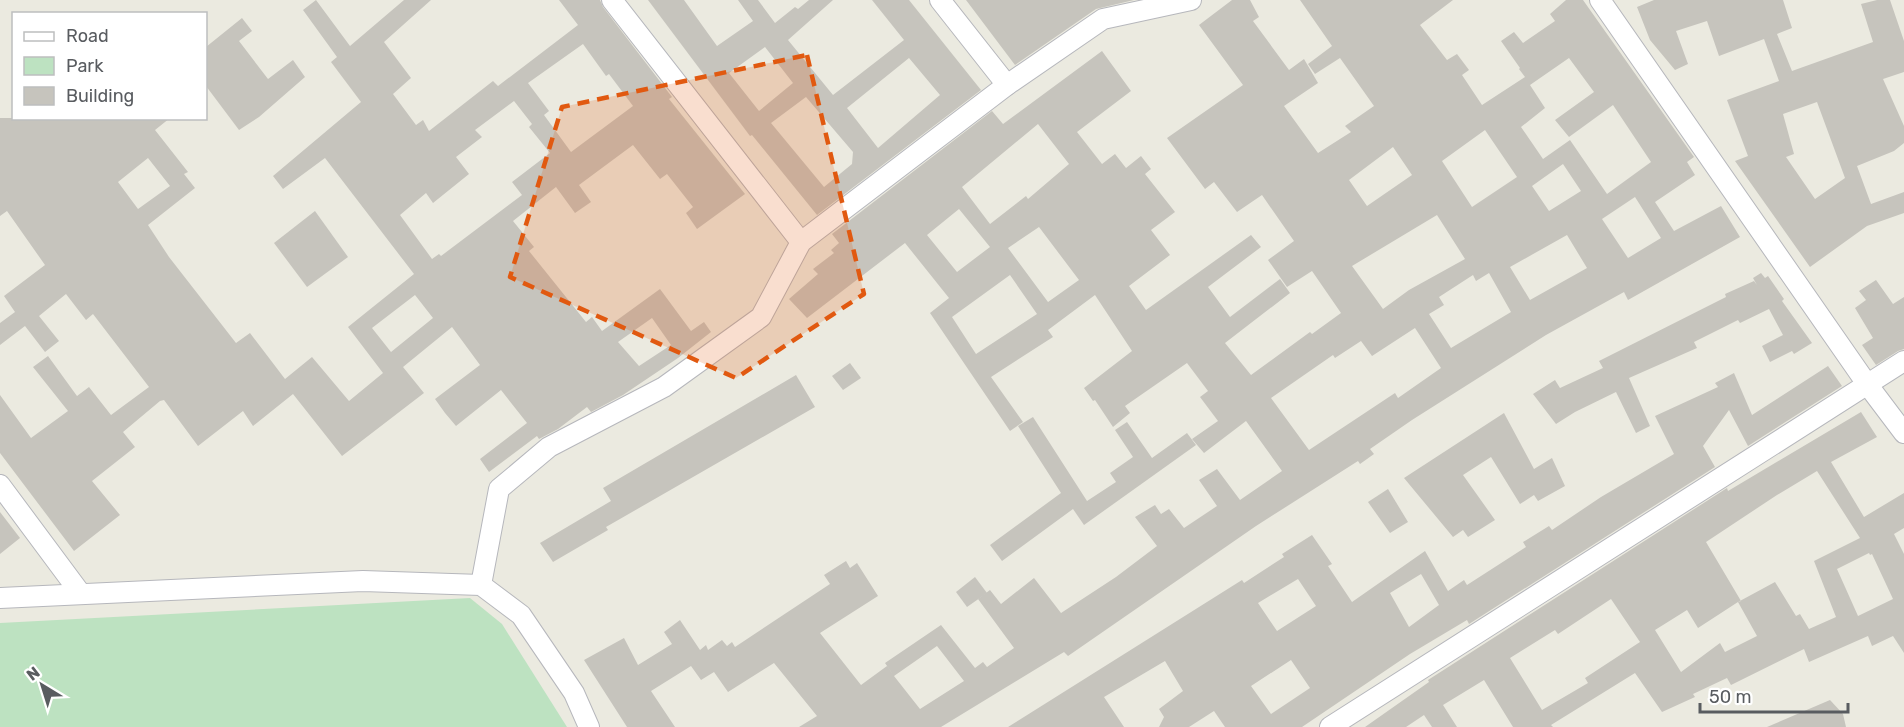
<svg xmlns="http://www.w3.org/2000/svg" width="1904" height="727" viewBox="0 0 1904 727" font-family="Rubik,sans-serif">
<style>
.green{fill:#bde2c1}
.building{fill:#c6c4bd;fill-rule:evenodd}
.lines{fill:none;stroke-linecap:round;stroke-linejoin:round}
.minor-casing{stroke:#b6b7bc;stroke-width:22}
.minor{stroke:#fff;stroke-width:20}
.marked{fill:#e15910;fill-opacity:0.2;stroke:#e15910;stroke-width:4.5;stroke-dasharray:12 8;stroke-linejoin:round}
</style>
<rect width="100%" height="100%" fill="#ebeae0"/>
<!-- green -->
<path class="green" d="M 470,598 L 502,624 L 567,727 L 0,727 L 0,623 Z"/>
<!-- building -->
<g class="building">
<path d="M 316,0 L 350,46 L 404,0 L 431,0 L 384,42 L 411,78 L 393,94 L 416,125 L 423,120 L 429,131 L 493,81 L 498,86 L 578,25 L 559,0 L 600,0 L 603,7 L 672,97 L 669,99 L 745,194 L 697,229 L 686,213 L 693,207 L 667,174 L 660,179 L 633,145 L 579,185 L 591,202 L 575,213 L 556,187 L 513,221 L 534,247 L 529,251 L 586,322 L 592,317 L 602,331 L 660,289 L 691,331 L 704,322 L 711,332 L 678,358 L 623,395 L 591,412 L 587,407 L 558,429 L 539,439 L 537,436 L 489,472 L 480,459 L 527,423 L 501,390 L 456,426 L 445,413 L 435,399 L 480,365 L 452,327 L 403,367 L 424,393 L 342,456 L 293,394 L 253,426 L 243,411 L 198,446 L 164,400 L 160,401 L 123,432 L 135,447 L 92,481 L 120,515 L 74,551 L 0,453 L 0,395 L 31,438 L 68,411 L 33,367 L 48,356 L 77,396 L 89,387 L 111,415 L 149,387 L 93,314 L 86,320 L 66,294 L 39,316 L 59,341 L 45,352 L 25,326 L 0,345 L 0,323 L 15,312 L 4,296 L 45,265 L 7,211 L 0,216 L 0,118 L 170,118 L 155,130 L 188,172 L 184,174 L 195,188 L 148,225 L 169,257 L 236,343 L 250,333 L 285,379 L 312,357 L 349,401 L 383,373 L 348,327 L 414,274 L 325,158 L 283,189 L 273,176 L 361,102 L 331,62 L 337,57 L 303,10 ZM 583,44 L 606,76 L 609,74 L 633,106 L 571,152 L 544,115 L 549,111 L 528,83 ZM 514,101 L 532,124 L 529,127 L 550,153 L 512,182 L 522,195 L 441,256 L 439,254 L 432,259 L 400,215 L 426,193 L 433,203 L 469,174 L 456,157 L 482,137 L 475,130 ZM 148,158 L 170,186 L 138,209 L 118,182 ZM 415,295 L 433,318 L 391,352 L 372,328 ZM 652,318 L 671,345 L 639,366 L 618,342 Z"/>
<path d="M 648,0 L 684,0 L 717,46 L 753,21 L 738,0 L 758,0 L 775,23 L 795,7 L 798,9 L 809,0 L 833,0 L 788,40 L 833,95 L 904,40 L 872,0 L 909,0 L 981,90 L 817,215 L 752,135 L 750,136 ZM 765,47 L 793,83 L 759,111 L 729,73 ZM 909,58 L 940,95 L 878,148 L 847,108 ZM 806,97 L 853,152 L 852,164 L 824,187 L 771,123 Z"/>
<path d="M 966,0 L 1134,0 L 1096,9 L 1015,65 Z"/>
<path d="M 1232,0 L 1250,0 L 1259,17 L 1253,21 L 1289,70 L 1304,59 L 1318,83 L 1284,106 L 1318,153 L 1351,132 L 1345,126 L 1374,106 L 1340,58 L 1315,74 L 1308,64 L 1332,46 L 1300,0 L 1453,0 L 1420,25 L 1447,60 L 1457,54 L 1469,70 L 1462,75 L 1482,105 L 1525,77 L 1519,69 L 1520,68 L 1501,41 L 1514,32 L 1523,43 L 1555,21 L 1550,14 L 1566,0 L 1583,0 L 1694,157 L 1687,162 L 1695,175 L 1655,202 L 1674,231 L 1721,206 L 1740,237 L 1628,300 L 1624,292 L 1546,335 L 1412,420 L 1370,449 L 1374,454 L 1360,464 L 1358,461 L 1256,526 L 1068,656 L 1064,652 L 941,727 L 799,727 L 817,716 L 774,663 L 728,692 L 714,672 L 701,680 L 691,666 L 651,691 L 675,727 L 627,727 L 584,660 L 624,638 L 638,665 L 672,644 L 664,632 L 680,620 L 700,650 L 706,645 L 708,650 L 722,640 L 727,646 L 732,642 L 735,647 L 830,584 L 824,575 L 846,561 L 850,568 L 857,563 L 878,596 L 820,633 L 861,685 L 887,666 L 894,676 L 885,663 L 941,625 L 975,668 L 983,662 L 987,667 L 1014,648 L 978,599 L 990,590 L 1001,604 L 1034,578 L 1061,613 L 1116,577 L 1157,546 L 1135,517 L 1155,505 L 1161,514 L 1169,509 L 1184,528 L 1217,506 L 1199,480 L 1217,469 L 1240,500 L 1282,471 L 1246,421 L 1204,453 L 1192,439 L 1218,421 L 1200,397 L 1208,391 L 1187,363 L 1125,406 L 1130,413 L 1113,427 L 1095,400 L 1093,401 L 1084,388 L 1132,351 L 1095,295 L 1048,330 L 1053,337 L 991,377 L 1023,422 L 1010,431 L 930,313 L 949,298 L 905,243 L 807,318 L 789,299 L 818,274 L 813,269 L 834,253 L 831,250 L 839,243 L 832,234 L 992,111 L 1003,124 L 1102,51 L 1131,91 L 1077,132 L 1102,164 L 1115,154 L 1126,168 L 1141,156 L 1151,169 L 1145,174 L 1175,212 L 1151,230 L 1170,255 L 1129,286 L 1146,310 L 1251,235 L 1261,247 L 1208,287 L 1230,317 L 1280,279 L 1290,293 L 1225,343 L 1251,375 L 1310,332 L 1312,334 L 1341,313 L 1312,271 L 1287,287 L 1268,260 L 1294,241 L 1262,195 L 1237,212 L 1214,182 L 1205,189 L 1167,138 L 1243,85 L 1199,25 ZM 1569,58 L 1594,92 L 1555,120 L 1569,137 L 1613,105 L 1651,162 L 1607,194 L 1570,140 L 1543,159 L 1521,127 L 1545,108 L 1530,85 ZM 1038,124 L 1069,164 L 1028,199 L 1026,196 L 990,224 L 962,187 ZM 1485,130 L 1517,177 L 1472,207 L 1442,161 ZM 1393,147 L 1412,175 L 1367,206 L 1349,180 ZM 1563,164 L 1581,191 L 1549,211 L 1532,186 ZM 1635,197 L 1661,238 L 1628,258 L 1602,219 ZM 959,209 L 990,247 L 957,272 L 927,235 ZM 1437,215 L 1465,259 L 1409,290 L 1383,309 L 1352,266 ZM 1039,227 L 1079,280 L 1048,302 L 1008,248 ZM 1567,235 L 1587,268 L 1530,300 L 1510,267 ZM 1489,273 L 1511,312 L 1451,348 L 1429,314 L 1444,305 L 1439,297 L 1473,275 L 1476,281 ZM 1010,275 L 1037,314 L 976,354 L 952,317 ZM 1415,328 L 1441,368 L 1398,398 L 1395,393 L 1309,450 L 1271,398 L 1333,355 L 1335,358 L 1361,341 L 1372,356 ZM 937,646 L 964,681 L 920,709 L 894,676 Z"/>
<path d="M 1654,0 L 1783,0 L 1792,28 L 1777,34 L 1792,71 L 1873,42 L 1861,4 L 1877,0 L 1890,0 L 1904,41 L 1904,72 L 1883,79 L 1904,126 L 1904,143 L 1894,151 L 1857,166 L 1871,204 L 1904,192 L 1904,213 L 1867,226 L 1810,267 L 1735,161 L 1748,156 L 1727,100 L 1779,81 L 1764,39 L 1719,56 L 1707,21 L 1676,31 L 1688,64 L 1675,70 L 1650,40 L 1637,7 ZM 1817,102 L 1845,178 L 1815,199 L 1786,157 L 1794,154 L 1783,114 Z"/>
<path d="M 242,18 L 252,31 L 239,41 L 268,79 L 293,60 L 305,77 L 259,117 L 239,130 L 206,86 L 206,47 Z"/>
<path d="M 315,211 L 348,257 L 307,287 L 274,243 Z"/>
<path d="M 1761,273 L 1765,278 L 1768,276 L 1784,299 L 1782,301 L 1812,343 L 1794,354 L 1792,351 L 1770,362 L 1762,346 L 1783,335 L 1769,309 L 1740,323 L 1738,320 L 1694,342 L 1697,348 L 1629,378 L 1650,426 L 1636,433 L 1616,392 L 1575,412 L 1556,424 L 1533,394 L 1555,380 L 1560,388 L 1603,368 L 1599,361 L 1726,297 L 1725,294 L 1754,281 L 1757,285 L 1753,278 Z"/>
<path d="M 1876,280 L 1893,304 L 1904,297 L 1904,349 L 1898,351 L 1876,365 L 1862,345 L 1873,338 L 1855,308 L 1866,300 L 1859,291 Z"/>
<path d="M 850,363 L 861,378 L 843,390 L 832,376 Z"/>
<path d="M 1828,366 L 1842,386 L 1748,446 L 1729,410 L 1703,446 L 1715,467 L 1469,624 L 1467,620 L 1410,654 L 1302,727 L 1225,727 L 1214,711 L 1189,727 L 1159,727 L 1164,717 L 1159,709 L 1183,691 L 1165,661 L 1104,697 L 1124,727 L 1008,727 L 1242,580 L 1244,583 L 1284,557 L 1282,554 L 1312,535 L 1332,564 L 1328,566 L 1352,602 L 1425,551 L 1448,591 L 1464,580 L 1467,585 L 1526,547 L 1523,542 L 1549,526 L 1552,530 L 1601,497 L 1674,454 L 1655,416 L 1718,387 L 1715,383 L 1734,373 L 1752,415 ZM 1421,574 L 1439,605 L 1409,627 L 1390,593 ZM 1298,579 L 1316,606 L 1277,631 L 1258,603 ZM 1291,660 L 1310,688 L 1271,714 L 1251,686 Z"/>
<path d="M 796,375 L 815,407 L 606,527 L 608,530 L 553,562 L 540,543 L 611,501 L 603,488 Z"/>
<path d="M 1861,412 L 1877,437 L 1831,462 L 1864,517 L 1904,493 L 1904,528 L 1894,534 L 1904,554 L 1904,653 L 1893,636 L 1872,646 L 1868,636 L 1809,662 L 1804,649 L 1731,685 L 1727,678 L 1693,694 L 1695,697 L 1662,712 L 1635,673 L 1551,725 L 1553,727 L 1513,727 L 1484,680 L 1443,705 L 1457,727 L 1432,727 L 1424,715 L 1406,727 L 1365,727 L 1429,682 L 1428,680 L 1727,488 L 1728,491 ZM 1817,471 L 1860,538 L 1814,561 L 1836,617 L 1809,629 L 1800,614 L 1796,616 L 1775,582 L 1738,602 L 1741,601 L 1706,542 L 1777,495 ZM 1869,553 L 1870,555 L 1872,554 L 1893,599 L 1858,616 L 1837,569 ZM 1611,599 L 1640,642 L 1585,678 L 1588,683 L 1542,710 L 1510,658 L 1555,630 L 1558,634 ZM 1738,602 L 1757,636 L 1725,652 L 1720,643 L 1681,672 L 1655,630 L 1687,610 L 1698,628 Z"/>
<path d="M 1504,413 L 1534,469 L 1552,458 L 1565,486 L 1538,501 L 1534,495 L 1520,504 L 1491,457 L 1463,475 L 1495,520 L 1468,537 L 1463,530 L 1453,537 L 1404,478 Z"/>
<path d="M 1033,417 L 1087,501 L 1116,482 L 1110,473 L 1133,457 L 1115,430 L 1127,422 L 1152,458 L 1187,433 L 1196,445 L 1084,525 L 1073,509 L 1002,561 L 990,545 L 1061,493 L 1018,426 Z"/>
<path d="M 1388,489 L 1408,522 L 1390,533 L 1368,502 Z"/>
<path d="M 0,512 L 20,538 L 0,554 Z"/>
<path d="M 975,577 L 987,593 L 967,607 L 956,592 Z"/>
<path d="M 1830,700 L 1843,714 L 1846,727 L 1767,727 Z"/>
</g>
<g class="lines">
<defs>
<g id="minor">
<path d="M 612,0 L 801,242"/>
<path d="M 940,0 L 1007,85"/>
<path d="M 1600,0 L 1867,384 L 1904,433"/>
<path d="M 0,485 L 81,594"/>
<path d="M 481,585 L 499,489 L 549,447 L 664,387 L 761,317 L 801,242 L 1007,85 L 1103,19 L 1191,0"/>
<path d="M 0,598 L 363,581 L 481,585 L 521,615 L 574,693 L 589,727"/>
<path d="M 1330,727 L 1904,361"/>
</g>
</defs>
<!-- minor casing -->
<use href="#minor" class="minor-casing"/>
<!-- minor -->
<use href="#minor" class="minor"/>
</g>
<!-- marked area -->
<path class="marked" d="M 807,55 L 864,294 L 736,378 L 510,277 L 562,107 Z"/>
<!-- legend -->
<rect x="12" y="12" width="195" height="108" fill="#ffffff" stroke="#bdbebf" stroke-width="1.5"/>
<rect x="24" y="32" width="30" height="9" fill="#ffffff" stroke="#bdbebf" stroke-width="1.5"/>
<text x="66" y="42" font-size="18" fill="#595c60">Road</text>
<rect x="24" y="57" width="30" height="18" fill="#bde2c1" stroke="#bdbebf" stroke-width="1.5"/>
<text x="66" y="72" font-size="18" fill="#595c60">Park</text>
<rect x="24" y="87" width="30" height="18" fill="#c6c4bd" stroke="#bdbebf" stroke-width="1.5"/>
<text x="66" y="102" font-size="18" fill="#595c60">Building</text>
<!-- north arrow -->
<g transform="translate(42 685) rotate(322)" stroke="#ffffff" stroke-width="4.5" paint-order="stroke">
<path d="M0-4.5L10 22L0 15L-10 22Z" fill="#595c60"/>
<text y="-9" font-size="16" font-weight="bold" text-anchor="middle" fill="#595c60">N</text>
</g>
<!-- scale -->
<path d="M1700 703v9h148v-9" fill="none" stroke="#595c60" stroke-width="3"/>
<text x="1709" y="703" font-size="18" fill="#595c60" stroke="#ffffff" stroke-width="4.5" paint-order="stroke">50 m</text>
</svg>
